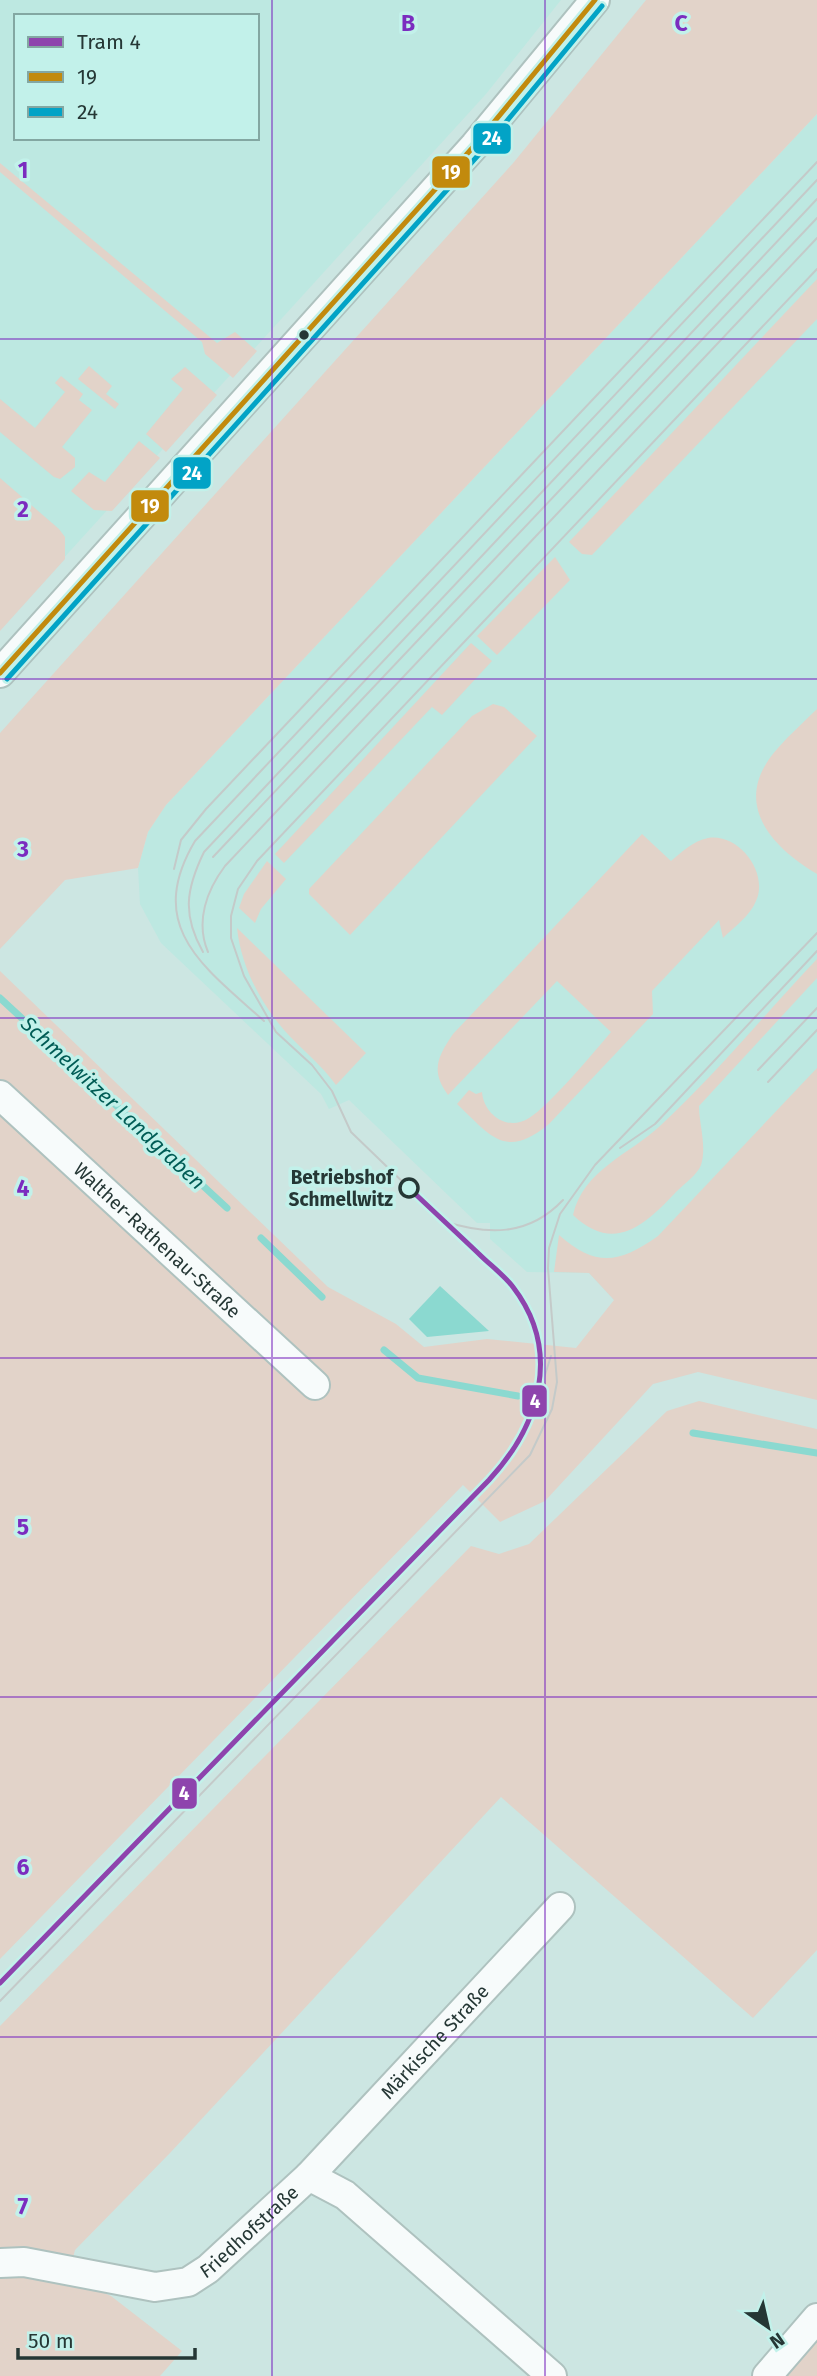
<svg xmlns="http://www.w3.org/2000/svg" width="817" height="2376" viewBox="0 0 817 2376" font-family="'Fira Sans',sans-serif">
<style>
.built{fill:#bde8e1;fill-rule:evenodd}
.green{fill:#e2d3c9}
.water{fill:#8bd9d0}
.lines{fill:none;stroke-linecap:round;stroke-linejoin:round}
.stream{stroke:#8bd9d0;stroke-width:7}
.minor-casing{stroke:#aec2bf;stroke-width:32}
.minor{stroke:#f7fbfb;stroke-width:28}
.tram{stroke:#c4cac9;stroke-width:2}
.bus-1-casing{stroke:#c2f1ea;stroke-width:10}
.bus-2-casing{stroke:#c2f1ea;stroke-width:10}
.bus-1{stroke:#c28a0d;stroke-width:5}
.bus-2{stroke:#02a3c6;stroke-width:5}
.tram-1-casing{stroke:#c2f1ea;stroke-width:10}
.tram-1{stroke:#8e44ad;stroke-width:5}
.grid{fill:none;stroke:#7b2cbf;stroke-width:2;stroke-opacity:0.55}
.bus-dot{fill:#253735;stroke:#c2f1ea;stroke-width:2.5}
.stop-dot{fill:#c2f1ea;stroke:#253735;stroke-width:3.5}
.labels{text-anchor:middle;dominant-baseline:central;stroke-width:7;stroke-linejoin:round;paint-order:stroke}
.stop-label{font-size:19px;font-weight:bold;fill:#253735;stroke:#c2f1ea;text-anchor:end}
.street-label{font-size:19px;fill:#253735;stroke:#c2f1ea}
.water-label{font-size:21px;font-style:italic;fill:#005c55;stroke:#c2f1ea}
.grid-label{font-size:23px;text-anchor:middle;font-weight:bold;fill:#7b2cbf;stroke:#c2f1ea;stroke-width:7;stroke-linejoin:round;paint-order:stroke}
.line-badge{stroke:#c2f1ea;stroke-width:2.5}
.badge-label{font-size:19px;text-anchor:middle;font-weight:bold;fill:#fff}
</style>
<rect width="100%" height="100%" fill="#cce6e2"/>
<!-- built -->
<g class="built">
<path d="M 0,0 L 561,0 L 486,94 L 0,628 ZM 16,16 L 257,16 L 257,138 L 16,138 Z"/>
<path d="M 817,114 L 817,1099 L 614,1300 L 589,1273 L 527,1272 L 490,1239 L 490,1223 L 477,1223 L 349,1100 L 329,1109 L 321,1094 L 161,943 L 140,904 L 138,868 L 148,832 L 166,805 Z"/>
</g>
<!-- green -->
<g class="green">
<path d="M 646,0 L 817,0 L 817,114 L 166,805 L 148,832 L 138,868 L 65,880 L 0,949 L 0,733 L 514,162 Z"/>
<path d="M 0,163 L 217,343 L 235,332 L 257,351 L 233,378 L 205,354 L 202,342 L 0,172 Z"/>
<path d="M 817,279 L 817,319 L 592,555 L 582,554 L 569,542 Z"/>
<path d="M 89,366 L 112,386 L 106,394 L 119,404 L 115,409 L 78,379 Z"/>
<path d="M 185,367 L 217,395 L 166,452 L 146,434 L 183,389 L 171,379 Z"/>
<path d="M 61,376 L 83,394 L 79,400 L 92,410 L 62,447 L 75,458 L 75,467 L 60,479 L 54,477 L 0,432 L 0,399 L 35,428 L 65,392 L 55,383 Z"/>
<path d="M 139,441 L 160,458 L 112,511 L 94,510 L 71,491 L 89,472 L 105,482 Z"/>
<path d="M 0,478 L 59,529 L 65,537 L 65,559 L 0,631 Z"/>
<path d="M 555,557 L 570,580 L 497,655 L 477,636 Z"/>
<path d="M 471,643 L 492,661 L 442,715 L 432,707 L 284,863 L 275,854 Z"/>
<path d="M 493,704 L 504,707 L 537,736 L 350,935 L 309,894 L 309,889 L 472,716 Z"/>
<path d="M 817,709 L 817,874 C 767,844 731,800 778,748 C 790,734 804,722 817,709 Z"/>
<path d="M 642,834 L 671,861 C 682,852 693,841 708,838 C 739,833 769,873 756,901 C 750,916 734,927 723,938 L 719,920 L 652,991 L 653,1014 L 549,1124 C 505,1160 491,1136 457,1104 L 469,1090 L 476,1094 L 482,1092 C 484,1115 508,1132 529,1118 C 549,1106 595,1051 611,1032 L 557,981 L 448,1095 C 430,1071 438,1056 453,1034 Z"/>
<path d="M 267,861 L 286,879 L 261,909 L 255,923 L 239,908 L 244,894 Z"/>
<path d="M 237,928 L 366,1053 L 336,1085 C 321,1064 301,1049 284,1030 C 259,1001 241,965 237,928 Z"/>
<path d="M 817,959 L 817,978 L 699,1106 C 699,1124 707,1146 701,1165 C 698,1174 683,1185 676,1192 C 645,1225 614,1254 573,1215 C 583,1170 630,1154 660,1126 C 716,1074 765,1014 817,959 Z"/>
<path d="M 0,971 L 328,1287 L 396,1324 L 424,1347 L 487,1339 L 576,1348 L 614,1300 L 589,1273 L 554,1272 L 559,1235 C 596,1268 620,1263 658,1236 L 817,1068 L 817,1400 L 698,1372 L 653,1384 L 545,1501 L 500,1522 L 463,1485 L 0,1959 Z"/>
<path d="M 699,1401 L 817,1429 L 817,1950 L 753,2018 L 501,1797 L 170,2153 L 75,2250 L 68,2277 L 111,2296 L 182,2351 L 160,2376 L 0,2376 L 0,2026 L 471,1546 L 499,1554 L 529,1544 L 667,1411 Z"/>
<path d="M 817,2337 L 817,2376 L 784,2376 Z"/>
</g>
<!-- water -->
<path class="water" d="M 440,1286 L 489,1331 L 427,1337 L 409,1319 Z"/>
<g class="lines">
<!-- stream -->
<g class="stream">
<path d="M 0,998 L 227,1208"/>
<path d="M 261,1238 L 322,1297"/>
<path d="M 384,1350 L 418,1378 L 518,1396"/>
<path d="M 693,1433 L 817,1453"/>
</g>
<defs>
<g id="minor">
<path d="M 0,673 L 475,145 L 595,0"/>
<path id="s1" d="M 0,1095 L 315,1385"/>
<path id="s2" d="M 309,2176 L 560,1907"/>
<path id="s3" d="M 0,2263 L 24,2262 L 155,2287 L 188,2282 L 208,2269 L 309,2176 L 345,2195 L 552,2376"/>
<path d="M 767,2376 L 817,2318"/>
</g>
</defs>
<!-- minor casing -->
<use href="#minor" class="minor-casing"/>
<!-- minor -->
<use href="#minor" class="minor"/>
<!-- tram -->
<g class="tram">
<path d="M 213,857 L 817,218"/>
<path d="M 174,869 L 181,840 L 206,809 L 817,162"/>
<path d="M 203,952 C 182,915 186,889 204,852 L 817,199"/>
<path d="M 208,952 C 195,921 207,890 225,866 L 817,238"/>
<path d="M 264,1021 C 204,967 144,927 195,841 L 817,180"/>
<path d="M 758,1070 L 817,1008"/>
<path d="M 768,1082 L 817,1030"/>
<path d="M 620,1148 L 655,1124 L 817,951"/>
<path d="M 409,1188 L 351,1132 L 332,1091 L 312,1065 L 276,1032 L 244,976 L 231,938 L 231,916 L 238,889 L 257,861 L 817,269"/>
<path d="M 443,1221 C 487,1235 528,1237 563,1200"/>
<path d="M 535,1406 L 551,1356"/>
<path d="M 0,2001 L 530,1455 L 552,1409 L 557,1382 L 548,1268 L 549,1248 L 560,1214 L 595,1165 L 817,933"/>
</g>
<defs>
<path id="bus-1" d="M 0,673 L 475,145 L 595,0"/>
<path id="bus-2" d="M 7,679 L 482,151 L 602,6"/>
</defs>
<!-- bus-1 casing -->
<use href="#bus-1" class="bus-1-casing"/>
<!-- bus-2 casing -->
<use href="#bus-2" class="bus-2-casing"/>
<!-- bus-1 -->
<use href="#bus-1" class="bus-1"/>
<!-- bus-2 -->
<use href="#bus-2" class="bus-2"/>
<defs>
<path id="tram-1" d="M 0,1983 L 489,1480 C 540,1425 562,1351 513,1287 C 504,1275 490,1265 479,1254 C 456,1232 432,1210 409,1188"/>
</defs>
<!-- tram-1 casing -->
<use href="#tram-1" class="tram-1-casing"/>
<!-- tram-1 -->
<use href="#tram-1" class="tram-1"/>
</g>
<!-- grid -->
<path class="grid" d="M 272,0 L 272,2376M 545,0 L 545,2376M 0,339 L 817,339M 0,679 L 817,679M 0,1018 L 817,1018M 0,1358 L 817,1358M 0,1697 L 817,1697M 0,2037 L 817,2037"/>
<!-- markers -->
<circle class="bus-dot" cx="304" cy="335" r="6"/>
<circle class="stop-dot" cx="409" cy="1188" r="9"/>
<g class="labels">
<!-- stop labels -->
<g class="stop-label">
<text x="393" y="1177">Betriebshof<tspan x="393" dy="22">Schmellwitz</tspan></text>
</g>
<!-- street labels -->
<g class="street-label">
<text stroke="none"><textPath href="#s1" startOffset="214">Walther-Rathenau-Straße</textPath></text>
<text stroke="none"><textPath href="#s2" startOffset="184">Märkische Straße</textPath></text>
<text stroke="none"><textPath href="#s3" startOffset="270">Friedhofstraße</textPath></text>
</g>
<!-- water labels -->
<g class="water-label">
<text transform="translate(113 1103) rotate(43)">Schmelwitzer Landgraben</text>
</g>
</g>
<g class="grid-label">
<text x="408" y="31">B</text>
<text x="681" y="31">C</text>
<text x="23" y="178">1</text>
<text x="23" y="517">2</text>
<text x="23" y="857">3</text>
<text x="23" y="1196">4</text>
<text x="23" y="1535">5</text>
<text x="23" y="1875">6</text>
<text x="23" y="2214">7</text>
</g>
<g class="line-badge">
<rect x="472" y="122" width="40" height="33" rx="7" fill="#02a3c6"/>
<rect x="431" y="155" width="40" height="34" rx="7" fill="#c28a0d"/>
<rect x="172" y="456" width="40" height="34" rx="7" fill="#02a3c6"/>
<rect x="130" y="489" width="40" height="34" rx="7" fill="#c28a0d"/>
<rect x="521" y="1384" width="27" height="34" rx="7" fill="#8e44ad"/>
<rect x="171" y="1777" width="27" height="33" rx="7" fill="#8e44ad"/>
</g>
<g class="badge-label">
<text x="492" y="145">24</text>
<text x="451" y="179">19</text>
<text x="192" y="480">24</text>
<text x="150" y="513">19</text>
<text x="535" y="1408">4</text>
<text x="184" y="1800">4</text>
</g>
<!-- legend -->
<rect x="14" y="14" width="245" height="126" fill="#c2f1ea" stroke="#83a7a2" stroke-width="2"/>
<rect x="28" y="37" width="35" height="10" fill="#8e44ad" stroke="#83a7a2" stroke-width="2"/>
<text x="77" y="49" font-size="21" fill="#253735">Tram 4</text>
<rect x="28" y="72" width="35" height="10" fill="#c28a0d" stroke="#83a7a2" stroke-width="2"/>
<text x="77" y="84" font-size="21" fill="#253735">19</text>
<rect x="28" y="107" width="35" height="10" fill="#02a3c6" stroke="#83a7a2" stroke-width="2"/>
<text x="77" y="119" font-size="21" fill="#253735">24</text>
<!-- north arrow -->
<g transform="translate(768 2327) rotate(146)" stroke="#c2f1ea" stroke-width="5" paint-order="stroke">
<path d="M0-5L12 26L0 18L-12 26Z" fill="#253735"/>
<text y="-10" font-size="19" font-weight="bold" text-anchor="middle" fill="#253735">N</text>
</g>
<!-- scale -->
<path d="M18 2348v10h177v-10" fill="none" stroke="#253735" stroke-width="3.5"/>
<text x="28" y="2348" font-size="21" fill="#253735" stroke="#c2f1ea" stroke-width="5" paint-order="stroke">50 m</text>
</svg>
